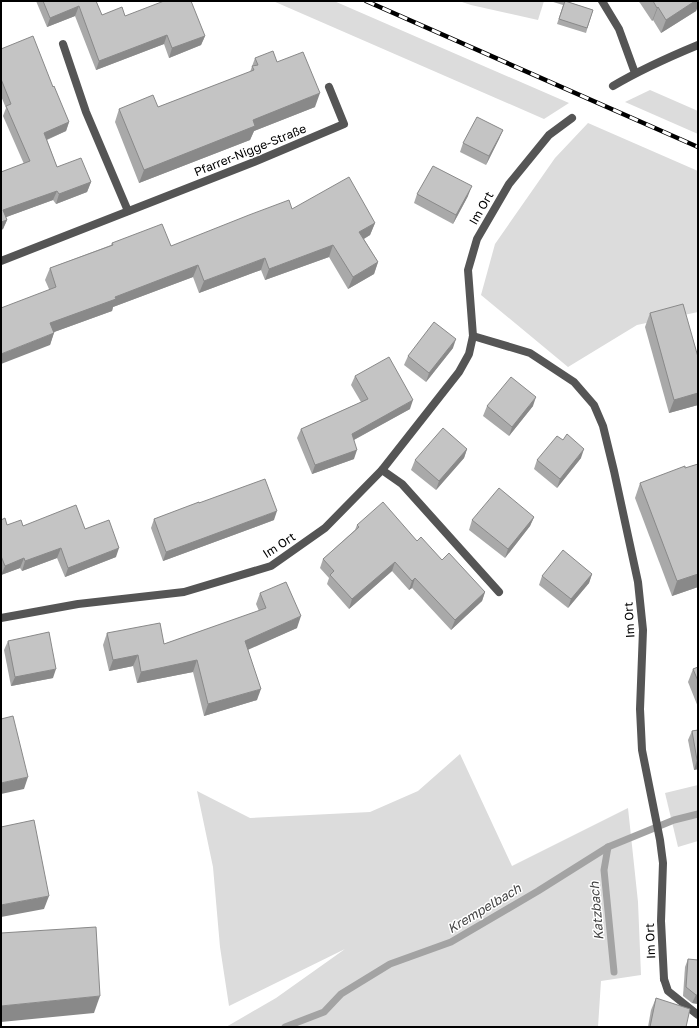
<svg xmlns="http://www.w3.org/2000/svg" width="699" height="1028" viewBox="0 0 699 1028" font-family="'Golos Text',sans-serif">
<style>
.green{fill:#dcdcdc}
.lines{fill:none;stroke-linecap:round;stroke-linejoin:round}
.stream{stroke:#a3a3a3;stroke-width:7}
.service{stroke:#555;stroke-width:8}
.minor{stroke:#555;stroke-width:8}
.rail-casing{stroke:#000;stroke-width:4.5}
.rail{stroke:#fff;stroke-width:3;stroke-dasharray:9;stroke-linecap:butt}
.wall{fill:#a9a9a9}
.shaded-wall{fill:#898989}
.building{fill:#c4c4c4;stroke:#898989}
.labels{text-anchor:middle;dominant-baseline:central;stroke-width:3;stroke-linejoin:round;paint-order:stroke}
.street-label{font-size:12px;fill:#000;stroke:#fff}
.water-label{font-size:13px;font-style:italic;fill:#444;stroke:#fff}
</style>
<rect width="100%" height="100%" fill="#fff"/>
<!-- green -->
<g class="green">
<path d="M 273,1 L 334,1 L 569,103 L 544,119 Z"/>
<path d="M 459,1 L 544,1 L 538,20 L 471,5 Z"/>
<path d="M 650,90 L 698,111 L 698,134 L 625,102 Z"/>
<path d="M 588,123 L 698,171 L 698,312 L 637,325 L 568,367 L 481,295 L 495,244 L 555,158 Z"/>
<path d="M 460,754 L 512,866 L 628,808 L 638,902 L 641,975 L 601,981 L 598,1027 L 226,1027 L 276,998 L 345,949 L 229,1006 L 220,947 L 213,867 L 197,791 L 250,818 L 370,812 L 418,791 Z"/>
<path d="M 698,785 L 698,841 L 678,847 L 665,793 Z"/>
</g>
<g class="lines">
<!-- stream -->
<g class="stream">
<path d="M 608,847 L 604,870 L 614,972"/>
<path d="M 285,1027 L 324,1012 L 341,994 L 390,964 L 451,942 L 538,891 L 608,847 L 674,820 L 698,814"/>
</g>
<!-- service -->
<g class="service">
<path d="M 382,470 L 402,484 L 499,592"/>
<path d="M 664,979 L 668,991 L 698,1015"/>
</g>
<!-- minor -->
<g class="minor">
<path d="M 602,1 L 619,29 L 635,73"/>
<path d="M 63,44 L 86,112 L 128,211"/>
<path d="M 613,86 C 640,70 669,57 698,45"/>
<path d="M 1,261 L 254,162 L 344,124 L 329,87"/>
<path d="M 473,336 L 530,353 L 574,382 L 594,405 L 603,426 L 614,471 L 638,582 L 643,630 L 640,709 L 642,750 L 660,840 L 663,863 L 661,921 L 664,979"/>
<path d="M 1,618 L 78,604 L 184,592 L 271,566 L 325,528 L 382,470 L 459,372 L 469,354 L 473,336 L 468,270 L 477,239 L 509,184 L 549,135 L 572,118"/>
</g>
<defs>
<path id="rail" d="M 366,1 L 698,147"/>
</defs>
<!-- rail casing -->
<use href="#rail" class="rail-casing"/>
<!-- rail -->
<use href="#rail" class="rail"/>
</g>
<!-- wall -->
<g class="wall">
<path d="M 36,1 L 96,1 L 102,15 L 125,16 L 205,36 L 201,45 L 169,58 L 164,44 L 96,70 L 75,16 L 47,27 Z"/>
<path d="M 550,1 L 566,1 L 593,10 L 586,33 L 557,24 L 563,5 Z"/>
<path d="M 638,1 L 698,1 L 698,6 L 696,11 L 661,33 L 653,20 L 652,21 L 640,3 Z"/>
<path d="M 1,49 L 53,87 L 69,122 L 66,131 L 47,140 L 57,167 L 91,182 L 87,192 L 56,204 L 53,200 L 6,217 L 7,220 L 3,229 L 1,230 L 1,172 L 24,164 L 3,116 L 6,108 L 1,96 Z"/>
<path d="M 255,58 L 277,62 L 315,107 L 254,131 L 250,140 L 139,183 L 115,122 L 119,109 L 158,107 L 250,72 Z"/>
<path d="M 503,130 L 499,139 L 486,165 L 460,152 L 463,143 Z"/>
<path d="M 417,194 L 468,196 L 453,224 L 414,203 Z"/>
<path d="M 292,209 L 375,223 L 370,235 L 364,239 L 378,262 L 374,274 L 348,289 L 329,257 L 265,280 L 261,270 L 199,293 L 193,277 L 113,307 L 112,311 L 54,332 L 50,345 L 49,289 L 45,280 L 50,268 L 111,245 L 112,243 L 171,246 Z"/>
<path d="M 650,313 L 698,357 L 698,405 L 669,413 L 645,327 Z"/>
<path d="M 453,348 L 426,382 L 404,365 L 408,356 Z"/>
<path d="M 355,376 L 410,409 L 354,440 L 354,459 L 312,474 L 297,438 L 301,429 L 361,402 L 351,385 Z"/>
<path d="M 487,406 L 533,406 L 509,436 L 483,416 Z"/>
<path d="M 467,449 L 464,458 L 436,490 L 411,470 L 415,460 Z"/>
<path d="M 581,458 L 557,488 L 534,469 L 537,460 Z"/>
<path d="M 698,464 L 698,587 L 672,596 L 635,498 L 640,483 Z"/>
<path d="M 199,503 L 274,520 L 163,561 L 151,528 L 154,519 Z"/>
<path d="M 534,517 L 530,526 L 505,558 L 469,530 L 472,520 Z"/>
<path d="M 1,520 L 7,525 L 85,529 L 116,557 L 65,577 L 57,558 L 22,571 L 20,568 L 1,575 Z"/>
<path d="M 357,525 L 417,541 L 442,560 L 485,592 L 482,601 L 451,630 L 412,588 L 409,590 L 392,571 L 349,609 L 327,584 L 329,578 L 320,568 L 323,559 L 355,530 Z"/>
<path d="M 592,574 L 589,583 L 568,608 L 539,585 L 542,576 Z"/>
<path d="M 260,593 L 297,628 L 248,649 L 257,700 L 204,716 L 193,672 L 137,683 L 133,666 L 109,671 L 103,645 L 107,633 L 164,644 L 259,611 L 256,604 Z"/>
<path d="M 8,641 L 53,678 L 11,686 L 4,650 Z"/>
<path d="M 698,667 L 698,707 L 688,682 L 693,669 Z"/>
<path d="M 698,730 L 698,769 L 694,770 L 688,740 L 692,731 Z"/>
<path d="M 688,959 L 698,1004 L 692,1003 L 683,996 L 685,967 Z"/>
<path d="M 656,998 L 686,1027 L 648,1027 L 651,1010 Z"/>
</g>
<!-- shaded-wall -->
<g class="shaded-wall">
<path d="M 695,1 L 698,1 L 698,6 L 696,11 L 661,33 L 666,20 Z"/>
<path d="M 79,6 L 75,16 L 47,27 L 50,18 Z"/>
<path d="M 658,7 L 653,20 L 652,21 L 657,8 Z"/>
<path d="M 167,35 L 164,44 L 96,70 L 99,61 Z"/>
<path d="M 205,36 L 201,45 L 169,58 L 172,48 Z"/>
<path d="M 320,93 L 315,107 L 254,131 L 250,140 L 139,183 L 144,170 L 253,120 Z"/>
<path d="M 69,122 L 66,131 L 41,142 L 44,133 Z"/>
<path d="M 503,130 L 499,139 L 486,165 L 489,156 Z"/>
<path d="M 91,182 L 87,192 L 56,204 L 59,194 Z"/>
<path d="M 472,186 L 468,196 L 453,224 L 456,215 Z"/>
<path d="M 57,191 L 53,200 L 1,219 L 3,210 Z"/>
<path d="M 7,220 L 3,229 L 1,230 L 1,222 Z"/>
<path d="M 375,223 L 370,235 L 355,244 L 359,232 Z"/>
<path d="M 333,245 L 329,257 L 265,280 L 269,269 Z"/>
<path d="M 265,258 L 261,270 L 199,293 L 204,281 Z"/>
<path d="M 378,262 L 374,274 L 348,289 L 353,277 Z"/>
<path d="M 198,265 L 193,277 L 113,307 L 112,311 L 46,335 L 50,323 L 115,297 Z"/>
<path d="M 54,333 L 50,345 L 1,364 L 1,354 Z"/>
<path d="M 456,339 L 453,348 L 426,382 L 429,373 Z"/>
<path d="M 698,393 L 698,405 L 669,413 L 674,400 Z"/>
<path d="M 536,397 L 533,406 L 509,436 L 512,427 Z"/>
<path d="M 413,400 L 410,409 L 348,443 L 352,434 Z"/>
<path d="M 467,449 L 464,458 L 436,490 L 439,481 Z"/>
<path d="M 584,449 L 581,458 L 557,488 L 560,479 Z"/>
<path d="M 357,450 L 354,459 L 312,474 L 315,465 Z"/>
<path d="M 277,511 L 274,520 L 163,561 L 166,552 Z"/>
<path d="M 534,517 L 530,526 L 505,558 L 508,549 Z"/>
<path d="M 61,548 L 57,558 L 22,571 L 25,561 Z"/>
<path d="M 119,548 L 116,557 L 65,577 L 68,568 Z"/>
<path d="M 24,558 L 20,568 L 1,575 L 5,566 Z"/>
<path d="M 395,562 L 392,571 L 349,609 L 352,599 Z"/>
<path d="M 592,574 L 589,583 L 568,608 L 571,599 Z"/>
<path d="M 698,574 L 698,587 L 672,596 L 677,581 Z"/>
<path d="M 415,578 L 412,588 L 409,590 L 412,581 Z"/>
<path d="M 485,592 L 482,601 L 451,630 L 455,620 Z"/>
<path d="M 301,616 L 297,628 L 241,653 L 245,641 Z"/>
<path d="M 138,655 L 133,666 L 109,671 L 113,660 Z"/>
<path d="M 197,660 L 193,672 L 137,683 L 141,672 Z"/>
<path d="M 56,669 L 53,678 L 11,686 L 15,677 Z"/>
<path d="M 261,689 L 257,700 L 204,716 L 208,704 Z"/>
<path d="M 697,760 L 698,760 L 698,769 L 694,770 Z"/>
<path d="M 28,777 L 24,789 L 1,794 L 1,783 Z"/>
<path d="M 49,896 L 44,909 L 1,917 L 1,905 Z"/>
<path d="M 696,995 L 698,995 L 698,1004 L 692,1003 Z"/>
<path d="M 100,996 L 94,1013 L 1,1022 L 1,1006 Z"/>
</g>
<!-- building -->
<g class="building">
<path d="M 43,1 L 96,1 L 102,15 L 122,7 L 125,16 L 164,1 L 191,1 L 205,36 L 172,48 L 167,35 L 99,61 L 79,6 L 50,18 Z"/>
<path d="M 565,1 L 593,10 L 587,28 L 559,19 Z"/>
<path d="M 653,1 L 695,1 L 666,20 L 658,7 L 657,8 Z"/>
<path d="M 33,36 L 53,87 L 54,86 L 69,122 L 44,133 L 57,167 L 81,158 L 91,182 L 59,194 L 57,191 L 3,210 L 7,220 L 1,222 L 1,172 L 30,161 L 6,106 L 11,104 L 1,79 L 1,49 Z"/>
<path d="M 273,51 L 277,62 L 303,52 L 320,93 L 253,120 L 255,126 L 144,170 L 119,109 L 153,95 L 158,107 L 254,70 L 252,66 L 258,65 L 255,58 Z"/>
<path d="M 477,117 L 503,130 L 489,156 L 463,143 Z"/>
<path d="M 433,166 L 472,186 L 456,215 L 417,194 Z"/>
<path d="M 349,177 L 375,223 L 359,232 L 378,262 L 353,277 L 333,245 L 269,269 L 265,258 L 204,281 L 198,265 L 115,297 L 116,299 L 50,323 L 54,333 L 1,354 L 1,308 L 56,287 L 50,268 L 113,245 L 112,243 L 162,224 L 171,246 L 249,215 L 289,200 L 292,209 Z"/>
<path d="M 683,304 L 698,357 L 698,393 L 674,400 L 650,313 Z"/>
<path d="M 434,322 L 456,339 L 429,373 L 408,356 Z"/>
<path d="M 389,357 L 413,400 L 352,434 L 357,450 L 315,465 L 301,429 L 368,399 L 355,376 Z"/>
<path d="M 511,377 L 536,397 L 512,427 L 487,406 Z"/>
<path d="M 443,428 L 467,449 L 439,481 L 415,460 Z"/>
<path d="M 567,434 L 584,449 L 560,479 L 537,460 L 557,436 L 563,440 Z"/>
<path d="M 698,464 L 698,574 L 677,581 L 640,483 L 685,466 L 685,468 Z"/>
<path d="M 265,479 L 277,511 L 166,552 L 154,519 L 199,502 L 199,503 Z"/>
<path d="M 499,488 L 534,517 L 508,549 L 472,520 Z"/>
<path d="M 383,502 L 417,541 L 421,537 L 442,560 L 449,553 L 485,592 L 455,620 L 415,578 L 412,581 L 395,562 L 352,599 L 330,575 L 334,571 L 323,559 L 359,527 L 357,525 Z"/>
<path d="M 76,505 L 85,529 L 109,520 L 119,548 L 68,568 L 61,548 L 25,561 L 24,558 L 5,566 L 1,556 L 1,520 L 5,518 L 7,525 L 21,520 L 23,526 Z"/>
<path d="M 563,550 L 592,574 L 571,599 L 542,576 Z"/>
<path d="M 286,582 L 301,616 L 245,641 L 261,689 L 208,704 L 197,660 L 141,672 L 138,655 L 113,660 L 107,633 L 160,623 L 164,644 L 266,608 L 260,593 Z"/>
<path d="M 49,632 L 56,669 L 15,677 L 8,641 Z"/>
<path d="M 698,667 L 698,681 L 693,669 Z"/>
<path d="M 13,716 L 28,777 L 1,783 L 1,719 Z"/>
<path d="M 698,730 L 698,760 L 697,760 L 692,731 Z"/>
<path d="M 34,820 L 49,896 L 1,905 L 1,827 Z"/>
<path d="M 96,927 L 100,996 L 1,1006 L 1,933 Z"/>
<path d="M 688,959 L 698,960 L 698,995 L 696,995 L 686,987 Z"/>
<path d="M 656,998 L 690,1009 L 686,1027 L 650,1027 Z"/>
</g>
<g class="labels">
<!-- street labels -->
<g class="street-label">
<text transform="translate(250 150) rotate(-22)">Pfarrer-Nigge-Straße</text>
<text transform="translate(481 208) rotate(-60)">Im Ort</text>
<text transform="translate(279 545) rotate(-33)">Im Ort</text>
<text transform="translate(629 620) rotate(-93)">Im Ort</text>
<text transform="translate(650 941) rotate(-92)">Im Ort</text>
</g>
<!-- water labels -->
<g class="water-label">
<text transform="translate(484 908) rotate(-31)">Krempelbach</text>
<text transform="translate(596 911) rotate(-95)">Katzbach</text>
</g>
</g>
<!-- border -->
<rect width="699" height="1028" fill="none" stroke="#000000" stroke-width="4"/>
</svg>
